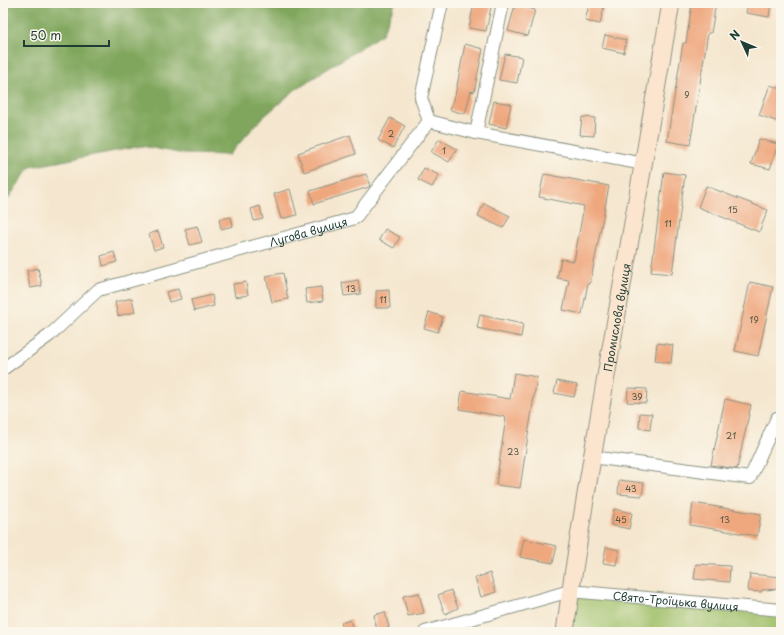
<svg xmlns="http://www.w3.org/2000/svg" width="784" height="635" viewBox="0 0 784 635" font-family="'Playpen Sans',sans-serif">
<style>
.green{fill:#9fbf68;stroke:#5f7e4e}
.forest{fill:#7fa65c;stroke:#4f7248}
.building{fill:#efa77e}
.lines{fill:none;stroke-linecap:round;stroke-linejoin:round}
.street-casing{stroke:#8a9282;stroke-width:14}
.secondary-casing{stroke:#8a9282;stroke-width:19}
.street{stroke:#fff;stroke-width:12}
.secondary{stroke:#fce5cf;stroke-width:17}
.labels{text-anchor:middle;dominant-baseline:central;stroke-width:3.5;stroke-linejoin:round;paint-order:stroke}
.number-label{font-size:9px;fill:#535846}
.street-label{font-size:11px;fill:#1f3d34;stroke:#fbf7ec}
</style>
<rect width="100%" height="100%" fill="#fbf7ec"/>
<filter id="ink" filterUnits="userSpaceOnUse"><feTurbulence type="fractalNoise" baseFrequency=".025" numOctaves="2"/><feDisplacementMap in="SourceGraphic" scale="8" xChannelSelector="R" yChannelSelector="G"/><feConvolveMatrix kernelMatrix="1 2 1 2 8 2 1 2 1" color-interpolation-filters="sRGB"/></filter>
<filter id="wash" filterUnits="userSpaceOnUse"><feTurbulence type="fractalNoise" baseFrequency=".012" numOctaves="4" result="noise"/><feDisplacementMap in="SourceGraphic" scale="16" xChannelSelector="R" yChannelSelector="G"/><feGaussianBlur stdDeviation="0.9" result="paint"/><feColorMatrix in="noise" values="0 0 0 0 0 0 0 0 0 0 0 0 0 0 0 0 0 1.4 0 .05"/><feComposite in="paint" operator="in"/></filter>
<g filter="url(#wash)">
<rect width="100%" height="100%" fill="#f5e7cf"/>
<!-- green -->
<path class="green" d="M 570,591 L 781,610 L 781,632 L 565,632 Z"/>
<!-- forest -->
<path class="forest" d="M 3,3 L 395,3 L 382,34 L 296,89 L 260,120 L 229,155 L 184,154 L 142,146 L 30,167 L 3,206 Z"/>
<g id="blocks">
<!-- building -->
<g class="building">
<path d="M 474,3 L 492,3 L 486,31 L 469,28 Z"/>
<path d="M 692,3 L 716,3 L 711,33 L 708,33 L 690,145 L 667,141 L 683,43 L 686,43 Z"/>
<path d="M 748,3 L 771,3 L 769,17 L 746,13 Z"/>
<path d="M 589,4 L 604,7 L 600,24 L 585,21 Z"/>
<path d="M 515,5 L 535,10 L 528,36 L 508,31 Z"/>
<path d="M 605,35 L 626,40 L 624,53 L 602,48 Z"/>
<path d="M 465,44 L 483,49 L 474,92 L 471,91 L 465,114 L 450,110 L 454,96 L 455,96 Z"/>
<path d="M 505,54 L 522,57 L 517,83 L 499,80 Z"/>
<path d="M 770,85 L 781,89 L 781,123 L 759,115 Z"/>
<path d="M 494,101 L 511,104 L 506,128 L 489,124 Z"/>
<path d="M 582,117 L 595,118 L 594,136 L 580,135 Z"/>
<path d="M 390,118 L 405,126 L 393,148 L 378,140 Z"/>
<path d="M 350,135 L 356,154 L 304,172 L 298,153 Z"/>
<path d="M 439,139 L 457,149 L 449,162 L 431,152 Z"/>
<path d="M 759,139 L 778,144 L 770,169 L 751,164 Z"/>
<path d="M 424,168 L 439,175 L 432,187 L 418,180 Z"/>
<path d="M 664,172 L 685,175 L 672,274 L 651,272 Z"/>
<path d="M 366,174 L 370,186 L 369,187 L 314,204 L 310,191 Z"/>
<path d="M 544,174 L 609,186 L 590,284 L 588,283 L 582,314 L 563,310 L 569,280 L 557,278 L 561,259 L 574,261 L 584,206 L 539,197 Z"/>
<path d="M 706,186 L 768,210 L 759,232 L 698,207 Z"/>
<path d="M 290,189 L 297,215 L 281,219 L 274,194 Z"/>
<path d="M 484,203 L 510,216 L 503,228 L 478,216 Z"/>
<path d="M 260,206 L 263,219 L 254,221 L 251,209 Z"/>
<path d="M 231,217 L 233,226 L 221,229 L 219,219 Z"/>
<path d="M 197,226 L 202,242 L 190,245 L 185,229 Z"/>
<path d="M 385,229 L 400,237 L 394,248 L 379,240 Z"/>
<path d="M 158,231 L 163,247 L 154,250 L 149,234 Z"/>
<path d="M 114,252 L 117,262 L 103,266 L 101,256 Z"/>
<path d="M 38,268 L 42,286 L 30,288 L 27,271 Z"/>
<path d="M 283,273 L 288,299 L 272,302 L 266,276 Z"/>
<path d="M 358,280 L 361,294 L 344,296 L 342,283 Z"/>
<path d="M 246,282 L 248,295 L 235,297 L 233,284 Z"/>
<path d="M 750,282 L 773,287 L 758,356 L 735,351 Z"/>
<path d="M 321,287 L 323,301 L 307,303 L 305,289 Z"/>
<path d="M 178,289 L 181,299 L 169,302 L 166,292 Z"/>
<path d="M 389,290 L 390,308 L 376,308 L 376,291 Z"/>
<path d="M 212,295 L 214,306 L 194,311 L 191,300 Z"/>
<path d="M 132,298 L 135,312 L 118,316 L 115,302 Z"/>
<path d="M 429,312 L 443,317 L 438,332 L 424,328 Z"/>
<path d="M 480,315 L 523,324 L 521,337 L 477,328 Z"/>
<path d="M 657,343 L 673,345 L 671,363 L 655,361 Z"/>
<path d="M 514,373 L 537,377 L 520,488 L 496,485 L 506,417 L 459,409 L 462,391 L 510,399 Z"/>
<path d="M 557,381 L 577,385 L 574,397 L 554,393 Z"/>
<path d="M 628,388 L 647,389 L 646,403 L 627,402 Z"/>
<path d="M 725,399 L 751,405 L 737,469 L 711,465 Z"/>
<path d="M 640,413 L 652,414 L 650,430 L 639,428 Z"/>
<path d="M 619,480 L 644,483 L 642,496 L 618,494 Z"/>
<path d="M 693,503 L 761,514 L 757,536 L 690,525 Z"/>
<path d="M 614,509 L 632,513 L 629,529 L 611,525 Z"/>
<path d="M 524,539 L 557,546 L 553,563 L 520,557 Z"/>
<path d="M 606,547 L 619,550 L 616,565 L 603,563 Z"/>
<path d="M 696,564 L 730,566 L 729,582 L 694,579 Z"/>
<path d="M 490,573 L 496,592 L 481,597 L 475,578 Z"/>
<path d="M 750,574 L 781,577 L 781,589 L 762,590 L 761,592 L 748,591 Z"/>
<path d="M 451,590 L 458,608 L 445,614 L 438,595 Z"/>
<path d="M 419,593 L 424,613 L 408,616 L 403,596 Z"/>
<path d="M 385,612 L 389,628 L 377,631 L 374,615 Z"/>
<path d="M 350,620 L 354,632 L 344,632 L 341,623 Z"/>
</g>
</g>
</g>
<g filter="url(#ink)">
<use href="#blocks" fill-opacity="0" stroke="#8a9282" stroke-width="1"/>
<g class="lines">
<defs>
<g id="street">
<path d="M 429,121 L 421,98 L 442,3"/>
<path d="M 476,133 L 503,3"/>
<path id="s1" d="M 3,369 L 50,335 L 98,290 L 355,218 L 429,121 L 476,133 L 644,164"/>
<path d="M 592,457 L 750,478 L 777,418 L 781,418"/>
<path id="s2" d="M 425,632 L 570,591 L 781,610"/>
</g>
<g id="secondary">
<path id="s3" d="M 565,632 C 576,546 592,461 606,376 C 628,252 650,127 671,3"/>
</g>
</defs>
<!-- street casing -->
<use href="#street" class="street-casing"/>
<!-- secondary casing -->
<use href="#secondary" class="secondary-casing"/>
<!-- street -->
<use href="#street" class="street"/>
<!-- secondary -->
<use href="#secondary" class="secondary"/>
</g>
</g>
<g class="labels">
<!-- number labels -->
<g class="number-label">
<text x="687" y="94">9</text>
<text x="391" y="133">2</text>
<text x="444" y="150">1</text>
<text x="733" y="209">15</text>
<text x="668" y="223">11</text>
<text x="351" y="288">13</text>
<text x="383" y="299">11</text>
<text x="754" y="319">19</text>
<text x="637" y="396">39</text>
<text x="731" y="435">21</text>
<text x="513" y="451">23</text>
<text x="631" y="488">43</text>
<text x="621" y="519">45</text>
<text x="725" y="519">13</text>
</g>
<!-- street labels -->
<g class="street-label">
<text stroke="none"><textPath href="#s1" startOffset="342">Лугова вулиця</textPath></text>
<text stroke="none"><textPath href="#s3" startOffset="319">Промислова вулиця</textPath></text>
<text stroke="none"><textPath href="#s2" startOffset="257">Свято-Троїцька вулиця</textPath></text>
</g>
</g>
<!-- margin -->
<rect width="784" height="635" fill="none" stroke="#fbf7ec" stroke-width="16"/>
<!-- north arrow -->
<g transform="translate(742 42) rotate(314)" stroke="#fbf7ec" stroke-width="3" paint-order="stroke">
<path d="M0-3L7 15L0 10L-7 15Z" fill="#1f3d34"/>
<text y="-6" font-size="11" font-weight="bold" text-anchor="middle" fill="#1f3d34">N</text>
</g>
<!-- scale -->
<path d="M24 40v6h85v-6" fill="none" stroke="#1f3d34" stroke-width="2"/>
<text x="30" y="40" font-size="12" fill="#1f3d34" stroke="#fbf7ec" stroke-width="3" paint-order="stroke">50 m</text>
</svg>
